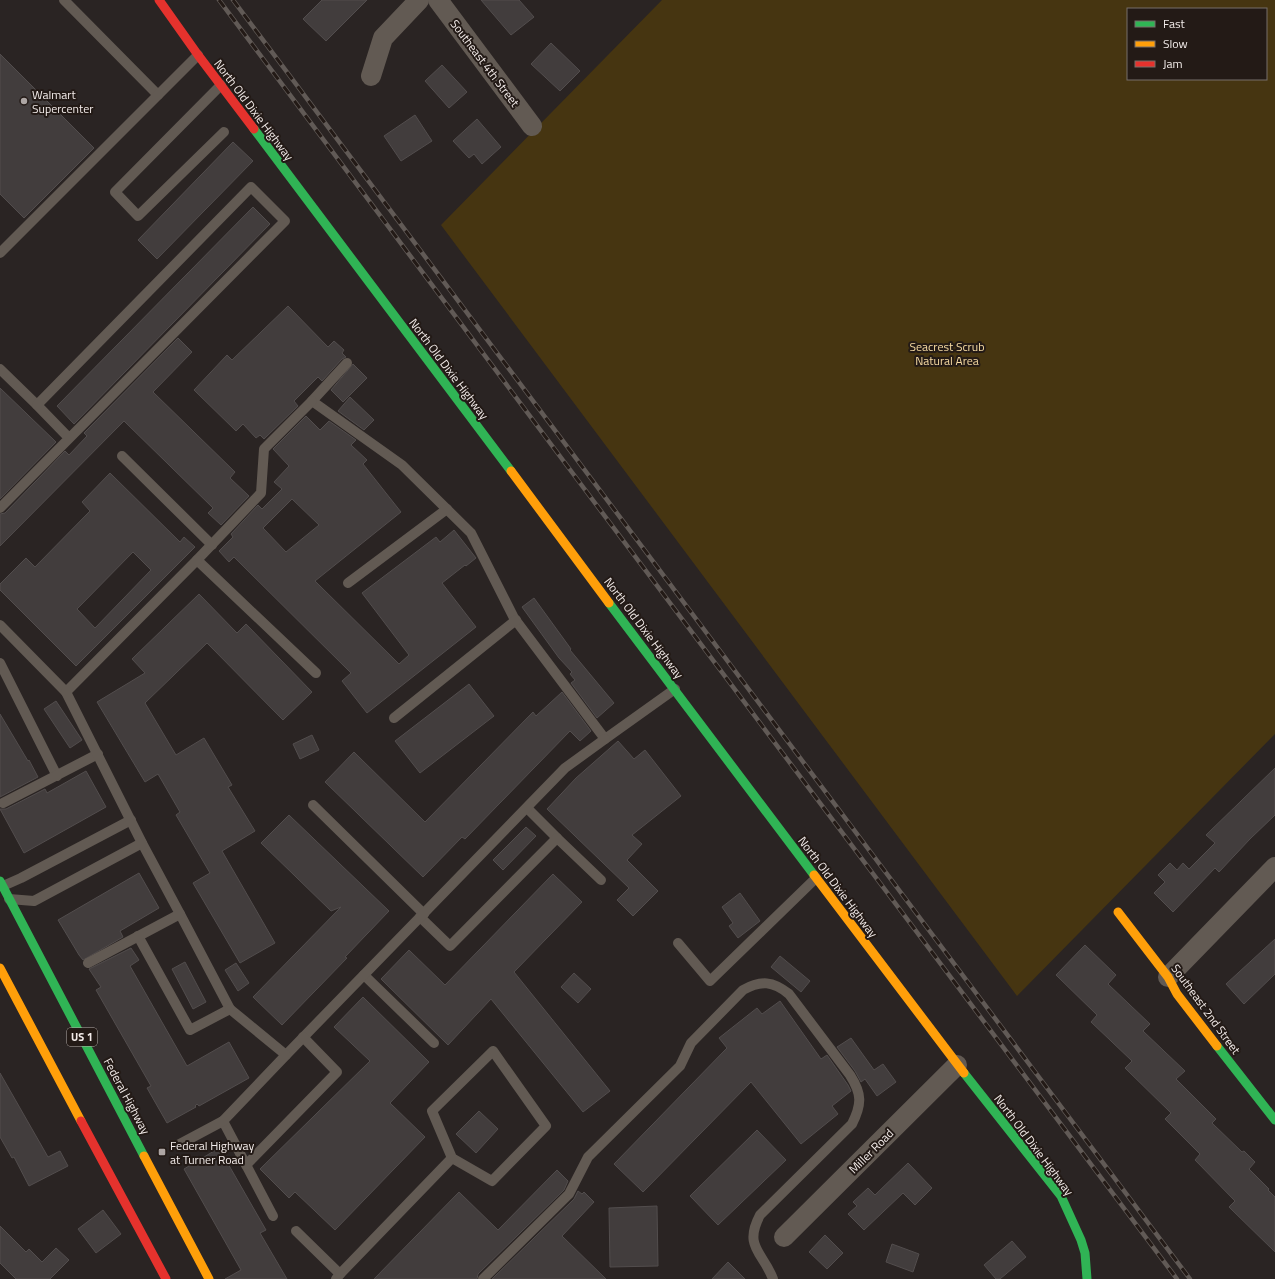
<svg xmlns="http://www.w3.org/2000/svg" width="1275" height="1279" viewBox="0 0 1275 1279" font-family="'Titillium Web',sans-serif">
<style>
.green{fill:#463511;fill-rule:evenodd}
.building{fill:#423d3d;stroke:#524d4d;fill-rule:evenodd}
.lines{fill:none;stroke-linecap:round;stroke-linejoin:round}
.lane{stroke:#625a53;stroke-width:10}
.street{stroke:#625a53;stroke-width:20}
.fast{stroke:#30b455;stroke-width:9}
.slow{stroke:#ff9f0a;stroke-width:9}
.jam{stroke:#e5322d;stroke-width:9}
.rail-casing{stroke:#615a56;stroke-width:4.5}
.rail{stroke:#231a16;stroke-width:3;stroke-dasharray:9;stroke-linecap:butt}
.poi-dot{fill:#ada6a4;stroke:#231a16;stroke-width:1.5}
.labels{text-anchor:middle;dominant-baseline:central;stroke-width:4;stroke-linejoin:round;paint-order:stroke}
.shield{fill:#231a16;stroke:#b5adaa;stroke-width:1}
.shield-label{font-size:11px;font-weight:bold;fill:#f3ecea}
.street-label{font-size:12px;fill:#f3ecea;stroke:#231a16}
.poi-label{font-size:12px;fill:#f3ecea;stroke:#231a16;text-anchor:start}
.park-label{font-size:12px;fill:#f9dda4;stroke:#231a16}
</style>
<rect width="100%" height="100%" fill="#2a2423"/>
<!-- green -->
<path class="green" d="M 662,0 L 1275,0 L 1275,734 L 1017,996 L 441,225 ZM 1128,9 L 1266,9 L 1266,79 L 1128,79 Z"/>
<!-- building -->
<g class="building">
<path d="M 322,0 L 367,0 L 326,41 L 303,19 Z"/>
<path d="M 481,0 L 519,0 L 534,17 L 511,35 Z"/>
<path d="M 551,43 L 580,71 L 560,91 L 531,64 Z"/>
<path d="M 0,54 L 94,148 L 24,218 L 0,194 Z"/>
<path d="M 442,65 L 467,92 L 449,108 L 425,81 Z"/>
<path d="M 415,115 L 432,141 L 401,161 L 384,136 Z"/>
<path d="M 477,119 L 501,147 L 482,164 L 474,154 L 469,158 L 453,141 Z"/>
<path d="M 233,142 L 253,161 L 157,259 L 138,240 Z"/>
<path d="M 253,207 L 270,224 L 74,424 L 57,406 Z"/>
<path d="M 288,306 L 328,347 L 334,341 L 344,350 L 342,353 L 346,357 L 342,359 L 322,381 L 318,377 L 294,401 L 298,406 L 264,439 L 260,435 L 256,438 L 243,424 L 236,431 L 194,390 L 227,355 L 232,360 Z"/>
<path d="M 178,338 L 192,352 L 153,392 L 235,472 L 230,478 L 249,496 L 221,525 L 208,513 L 213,508 L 124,421 L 0,546 L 0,514 L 5,513 L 65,451 L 69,455 L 87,436 L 84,433 Z"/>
<path d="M 353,364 L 367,378 L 343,402 L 331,390 Z"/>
<path d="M 0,388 L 56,442 L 0,499 Z"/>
<path d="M 350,397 L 374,420 L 364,430 L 338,411 Z"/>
<path d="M 306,416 L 320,430 L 329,421 L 356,440 L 351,445 L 367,460 L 363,464 L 401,512 L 315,581 L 399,664 L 409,655 L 362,593 L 436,537 L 440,542 L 454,530 L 476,558 L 466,566 L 465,565 L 442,583 L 476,627 L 367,713 L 342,681 L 351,673 L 234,557 L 229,562 L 219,551 L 233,537 L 231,534 L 258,505 L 262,509 L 282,489 L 274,482 L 289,466 L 273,449 ZM 292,499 L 319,525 L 286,552 L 263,528 Z"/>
<path d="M 110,473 L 180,542 L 184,537 L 195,547 L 76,666 L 0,590 L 0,584 L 26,558 L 35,567 L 90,511 L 82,502 ZM 133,552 L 151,570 L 95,628 L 77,609 Z"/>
<path d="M 199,594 L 237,633 L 246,624 L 312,692 L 283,720 L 207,643 L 145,703 L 176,755 L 204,738 L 232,785 L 228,787 L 255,831 L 222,851 L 275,943 L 240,963 L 193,883 L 210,873 L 176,815 L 180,812 L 158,774 L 145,782 L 97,702 L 145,673 L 132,659 Z"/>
<path d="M 534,598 L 571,649 L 570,650 L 614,703 L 597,718 L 571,683 L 575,680 L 570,674 L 572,672 L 559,658 L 522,607 Z"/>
<path d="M 469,684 L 494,716 L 420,773 L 395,741 Z"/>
<path d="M 562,692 L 591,731 L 580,741 L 570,731 L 465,839 L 462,837 L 423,877 L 325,782 L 354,752 L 425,822 L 533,712 L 536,716 Z"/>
<path d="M 56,701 L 82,740 L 70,748 L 44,709 Z"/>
<path d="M 0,714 L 28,761 L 29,760 L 38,777 L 0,797 Z"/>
<path d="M 312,735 L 319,750 L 300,759 L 293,744 Z"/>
<path d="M 618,741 L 634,759 L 645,750 L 681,796 L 632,835 L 642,844 L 627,860 L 658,891 L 633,916 L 617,900 L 629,888 L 547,809 L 576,778 Z"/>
<path d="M 1275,768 L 1275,815 L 1250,839 L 1219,872 L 1215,868 L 1173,912 L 1154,893 L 1165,882 L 1158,875 L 1170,863 L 1177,870 L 1183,863 L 1189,869 L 1215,843 L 1206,835 Z"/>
<path d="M 86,771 L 106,807 L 24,853 L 0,809 L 6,809 L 45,789 L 47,793 Z"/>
<path d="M 289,815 L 389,911 L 345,957 L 347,958 L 282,1025 L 253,997 L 341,907 L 331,911 L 261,843 Z"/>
<path d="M 526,827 L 536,836 L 503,870 L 493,860 Z"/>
<path d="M 139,873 L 159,908 L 120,931 L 123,937 L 83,960 L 79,955 L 58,920 Z"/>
<path d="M 553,874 L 582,902 L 514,972 L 610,1091 L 583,1112 L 491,999 L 448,1045 L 381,979 L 409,950 L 445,985 Z"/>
<path d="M 740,893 L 760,921 L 738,938 L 729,926 L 733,923 L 722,907 Z"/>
<path d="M 1275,939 L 1275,974 L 1244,1004 L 1226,984 Z"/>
<path d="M 1085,945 L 1116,975 L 1108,984 L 1150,1024 L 1143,1031 L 1185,1071 L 1176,1079 L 1216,1119 L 1212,1123 L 1242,1152 L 1244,1151 L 1255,1162 L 1249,1169 L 1269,1189 L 1268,1190 L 1275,1197 L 1275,1252 L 1229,1207 L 1235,1201 L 1195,1160 L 1200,1154 L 1165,1119 L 1171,1113 L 1125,1068 L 1132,1061 L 1091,1022 L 1097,1015 L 1056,975 Z"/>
<path d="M 131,948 L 139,960 L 130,966 L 187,1066 L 229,1042 L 249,1078 L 199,1106 L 197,1104 L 195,1106 L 196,1107 L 167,1123 L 147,1088 L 151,1086 L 96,990 L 101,987 L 89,969 Z"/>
<path d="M 780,956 L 810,981 L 801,992 L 771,967 Z"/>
<path d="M 185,962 L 206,1002 L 193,1009 L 172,969 Z"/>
<path d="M 236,963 L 249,983 L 238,991 L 225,970 Z"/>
<path d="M 574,973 L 591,989 L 578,1003 L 561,987 Z"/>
<path d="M 363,997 L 429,1062 L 390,1103 L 425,1137 L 335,1230 L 295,1192 L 289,1198 L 260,1169 L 370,1061 L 334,1027 Z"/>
<path d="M 780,1001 L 821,1059 L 827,1055 L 848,1085 L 851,1091 L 832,1106 L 838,1114 L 801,1144 L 751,1082 L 643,1192 L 614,1164 L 727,1048 L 719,1038 L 757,1008 L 762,1014 Z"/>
<path d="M 851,1038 L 874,1070 L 883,1064 L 896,1082 L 877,1096 L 865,1079 L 861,1082 L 855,1071 L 837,1047 Z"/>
<path d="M 0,1073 L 48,1157 L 60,1151 L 68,1166 L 29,1186 L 14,1157 L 12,1158 L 0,1137 Z"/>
<path d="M 479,1111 L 498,1129 L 476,1153 L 456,1134 Z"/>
<path d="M 757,1130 L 786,1160 L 718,1225 L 690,1196 Z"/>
<path d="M 219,1148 L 266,1230 L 260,1233 L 287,1279 L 225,1279 L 241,1270 L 184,1169 Z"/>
<path d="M 908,1163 L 932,1188 L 915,1205 L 903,1193 L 864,1230 L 848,1214 L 857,1206 L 853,1202 L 868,1188 L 875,1195 Z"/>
<path d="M 557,1170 L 568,1181 L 564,1190 L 478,1274 L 477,1279 L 374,1279 L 459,1192 L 498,1230 Z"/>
<path d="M 578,1191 L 582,1194 L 584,1192 L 594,1202 L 562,1236 L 606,1279 L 492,1279 L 574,1199 Z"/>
<path d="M 657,1206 L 658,1266 L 610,1267 L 609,1208 Z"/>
<path d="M 103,1210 L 121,1234 L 96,1253 L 78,1229 Z"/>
<path d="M 0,1226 L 26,1252 L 29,1249 L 42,1262 L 56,1248 L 69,1260 L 50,1279 L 16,1279 L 0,1263 Z"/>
<path d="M 825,1235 L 843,1253 L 827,1269 L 809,1252 Z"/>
<path d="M 1012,1241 L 1026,1257 L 1000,1279 L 996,1279 L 984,1265 Z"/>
<path d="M 892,1244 L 919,1254 L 913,1272 L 886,1262 Z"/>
<path d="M 728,1262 L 745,1279 L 712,1279 Z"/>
</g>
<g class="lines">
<!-- lane -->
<g class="lane">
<path d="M 64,0 L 158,95"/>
<path d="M 221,85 L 115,192 L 138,216 L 224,132"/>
<path d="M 0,253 L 198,55"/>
<path d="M 347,363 L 312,401 L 402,465 L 471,533 L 514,618 L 605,739 L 675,689"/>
<path d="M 0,369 L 37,405"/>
<path d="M 312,401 L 264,449 L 261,493 L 197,560 L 316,673"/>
<path d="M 122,456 L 212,545"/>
<path d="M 0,508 L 285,221 L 251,187 L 37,405 L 69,438"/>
<path d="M 348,583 L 447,509"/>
<path d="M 0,625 L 66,692"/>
<path d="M 0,663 L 57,776"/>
<path d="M 394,718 L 516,620"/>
<path d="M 3,803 L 98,754"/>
<path d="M 313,805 L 424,914"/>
<path d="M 527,808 L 557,838"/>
<path d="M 3,886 L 21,878 L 131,820"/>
<path d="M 9,899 L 34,901 L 142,843"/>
<path d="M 420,917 L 450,946 L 557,838 L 601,880"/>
<path d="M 138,936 L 190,1030 L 230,1009 L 180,914"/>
<path d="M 678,943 L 710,981 L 816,878"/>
<path d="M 88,963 L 180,914 L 142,843 L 66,692 L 197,560"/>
<path d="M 364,975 L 434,1043"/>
<path d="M 286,1055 L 565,768 L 605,739"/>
<path d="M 223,1121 L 273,1216"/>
<path d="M 178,1145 L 223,1121 L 286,1055 L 230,1009"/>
<path d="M 246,1165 L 337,1072 L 303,1037"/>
<path d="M 296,1231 L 340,1274 L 336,1279"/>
<path d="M 340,1274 L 452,1158 L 492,1181 L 546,1126 L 493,1051 L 432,1111 L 452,1158"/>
<path d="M 483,1279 L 569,1194 L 588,1157 L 680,1066 L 691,1043 L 743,990 C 761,980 773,981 789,994 L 850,1075 C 862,1094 862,1104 852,1124 L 760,1215 C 743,1247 763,1252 773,1279"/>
</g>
<!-- street -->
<g class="street">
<path d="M 438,0 L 532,126"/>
<path d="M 371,76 L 383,38 L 419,0"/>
<path d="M 1168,977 L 1275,867"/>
<path d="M 784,1237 L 957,1065"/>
</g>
<!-- fast -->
<g class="fast">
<path d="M 254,129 L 511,471"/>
<path d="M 609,603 L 814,875"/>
<path d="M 0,881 L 144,1156"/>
<path d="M 1217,1046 L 1275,1120"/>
<path d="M 964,1073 L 1061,1196 L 1081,1240 L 1085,1253 L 1087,1279"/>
</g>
<!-- slow -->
<g class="slow">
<path d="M 511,471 L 609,603"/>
<path d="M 814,875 L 964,1073"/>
<path d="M 1118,912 L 1168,977 L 1177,994 L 1217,1046"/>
<path d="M 0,968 L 81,1121"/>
<path d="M 144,1156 L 209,1279"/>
</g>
<!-- jam -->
<g class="jam">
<path d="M 159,0 L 198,55 L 254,129"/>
<path d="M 81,1121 L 166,1279"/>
</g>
<defs>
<g id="rail">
<path d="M 219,0 L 580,483 L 1177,1279"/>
<path d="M 233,0 L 1190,1279"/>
</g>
</defs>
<!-- rail casing -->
<use href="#rail" class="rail-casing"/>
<!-- rail -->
<use href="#rail" class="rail"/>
</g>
<!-- markers -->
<g class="poi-dot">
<circle cx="24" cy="101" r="4"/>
<rect x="158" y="1148" width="8" height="8" rx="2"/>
</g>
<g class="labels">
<!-- shield labels -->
<rect class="shield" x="67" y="1028" width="30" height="18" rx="3"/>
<g class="shield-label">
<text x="82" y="1037">US 1</text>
</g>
<!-- street labels -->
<g class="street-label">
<text transform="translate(485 63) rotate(53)">Southeast 4th Street</text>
<text transform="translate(254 110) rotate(53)">North Old Dixie Highway</text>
<text transform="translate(449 369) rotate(53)">North Old Dixie Highway</text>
<text transform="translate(644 628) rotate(53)">North Old Dixie Highway</text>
<text transform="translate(838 887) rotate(53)">North Old Dixie Highway</text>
<text transform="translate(1206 1009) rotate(54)">Southeast 2nd Street</text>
<text transform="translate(127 1096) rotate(62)">Federal Highway</text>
<text transform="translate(1034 1145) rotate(53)">North Old Dixie Highway</text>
<text transform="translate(871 1151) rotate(-45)">Miller Road</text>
</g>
<!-- poi labels -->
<g class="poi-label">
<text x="32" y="94">Walmart<tspan x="32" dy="14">Supercenter</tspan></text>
<text x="170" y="1145">Federal Highway<tspan x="170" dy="14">at Turner Road</tspan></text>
</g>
<!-- park labels -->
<g class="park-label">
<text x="947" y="346">Seacrest Scrub<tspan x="947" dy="14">Natural Area</tspan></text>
</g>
</g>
<!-- legend -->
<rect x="1127" y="8" width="140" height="72" fill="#231a16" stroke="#766e6b"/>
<rect x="1135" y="21" width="20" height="6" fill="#30b455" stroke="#766e6b"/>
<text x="1163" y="28" font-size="12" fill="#f3ecea">Fast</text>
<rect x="1135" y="41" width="20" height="6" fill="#ff9f0a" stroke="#766e6b"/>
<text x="1163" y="48" font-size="12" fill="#f3ecea">Slow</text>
<rect x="1135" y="61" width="20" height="6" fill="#e5322d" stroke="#766e6b"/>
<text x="1163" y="68" font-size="12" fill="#f3ecea">Jam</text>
</svg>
